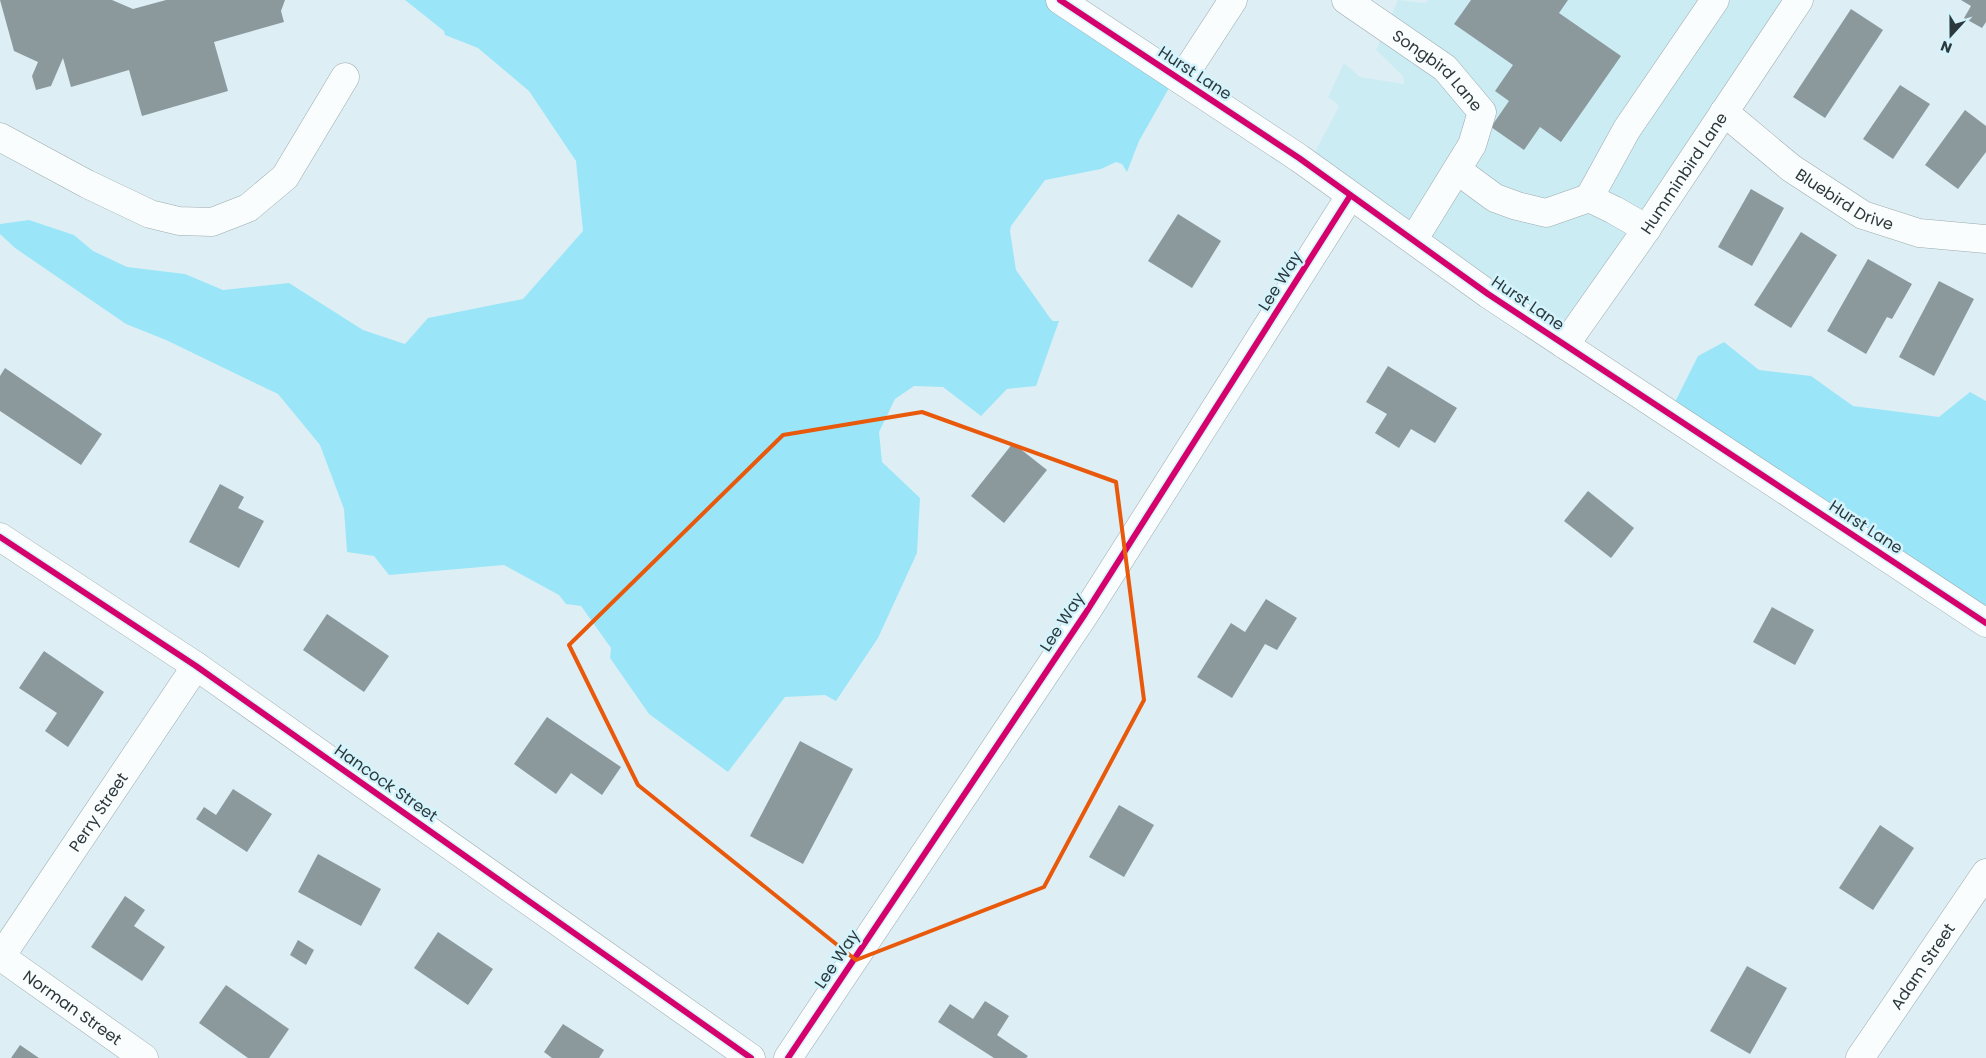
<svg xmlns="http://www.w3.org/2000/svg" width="1986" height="1058" viewBox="0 0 1986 1058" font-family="Poppins,sans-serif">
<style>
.built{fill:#ccecf4}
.green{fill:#9ae6f8}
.building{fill:#8b999d}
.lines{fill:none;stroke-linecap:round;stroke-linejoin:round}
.minor-casing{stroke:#9caaae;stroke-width:29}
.minor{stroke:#fafdfd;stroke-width:28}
.cycleway-casing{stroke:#d4f4fd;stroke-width:9}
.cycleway{stroke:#d6006c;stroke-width:6}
.marked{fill:none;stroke:#e8590c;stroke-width:4;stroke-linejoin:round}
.labels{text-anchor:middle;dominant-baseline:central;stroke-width:5;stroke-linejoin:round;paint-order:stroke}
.street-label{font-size:16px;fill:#2c383c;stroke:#d4f4fd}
</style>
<rect width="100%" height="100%" fill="#ddeff4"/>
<!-- built -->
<path class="built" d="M 1398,0 L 1425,3 L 1429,0 L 1809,0 L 1568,348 L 1308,166 L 1339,106 L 1328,97 L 1344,63 L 1360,77 L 1404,84 L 1403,76 L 1376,50 Z"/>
<!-- green -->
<g class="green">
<path d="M 405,0 L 1053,0 L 1173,81 L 1139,141 L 1127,172 L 1122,164 L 1116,162 L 1101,169 L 1045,180 L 1011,226 L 1010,231 L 1016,270 L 1050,318 L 1053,321 L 1059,321 L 1036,386 L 1007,389 L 981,416 L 943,387 L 914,386 L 895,399 L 879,432 L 882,462 L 920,498 L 917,553 L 878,638 L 836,701 L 825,695 L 785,697 L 728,772 L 649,714 L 610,658 L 611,648 L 581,606 L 566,604 L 559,595 L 504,565 L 389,575 L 374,556 L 347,552 L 344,509 L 320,445 L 278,394 L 166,340 L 126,324 L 15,248 L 0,234 L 0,224 L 29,220 L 74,235 L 93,251 L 127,267 L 185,274 L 223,290 L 289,283 L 363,330 L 405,344 L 428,318 L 523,299 L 583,231 L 576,161 L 529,91 L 478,48 L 445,35 L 444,31 Z"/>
<path d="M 1724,342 L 1759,370 L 1811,376 L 1853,406 L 1939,417 L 1970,392 L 1986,401 L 1986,629 L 1669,414 L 1698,356 Z"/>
</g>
<!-- building -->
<g class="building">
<path d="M 0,0 L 112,0 L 133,9 L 166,0 L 285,0 L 281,11 L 284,22 L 214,42 L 228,91 L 142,116 L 129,70 L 71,87 L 63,58 L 51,86 L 36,90 L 32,76 L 38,62 L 14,51 Z"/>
<path d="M 1471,0 L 1568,0 L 1559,13 L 1621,56 L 1561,142 L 1540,127 L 1524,150 L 1491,127 L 1509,101 L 1495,91 L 1513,65 L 1454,24 Z"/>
<path d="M 1961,0 L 1986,0 L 1986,22 L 1982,28 L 1964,18 L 1971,6 Z"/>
<path d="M 1851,9 L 1883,30 L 1825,118 L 1793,97 Z"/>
<path d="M 1900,85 L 1930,104 L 1893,159 L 1863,139 Z"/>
<path d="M 1965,110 L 1986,126 L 1986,152 L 1958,189 L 1925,165 Z"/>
<path d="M 1751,189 L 1784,208 L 1752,266 L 1718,247 Z"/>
<path d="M 1178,214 L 1221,241 L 1192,288 L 1148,261 Z"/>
<path d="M 1801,232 L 1837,255 L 1791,328 L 1754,305 Z"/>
<path d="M 1868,259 L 1912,284 L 1892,319 L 1887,317 L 1866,354 L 1827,331 Z"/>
<path d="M 1939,281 L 1974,299 L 1934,376 L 1899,357 Z"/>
<path d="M 1388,366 L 1457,408 L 1435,443 L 1411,429 L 1399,448 L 1375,433 L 1387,414 L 1366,402 Z"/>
<path d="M 5,368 L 102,434 L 81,465 L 0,411 L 0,376 Z"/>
<path d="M 1013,443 L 1047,470 L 1004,523 L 971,496 Z"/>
<path d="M 220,484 L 244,497 L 238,508 L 264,521 L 239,568 L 189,542 Z"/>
<path d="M 1588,491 L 1634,528 L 1611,558 L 1564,521 Z"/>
<path d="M 1266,599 L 1297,618 L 1277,650 L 1265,644 L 1232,698 L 1197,677 L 1231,623 L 1245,632 Z"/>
<path d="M 1772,607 L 1814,630 L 1795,665 L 1753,642 Z"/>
<path d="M 327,614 L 389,656 L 364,692 L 303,650 Z"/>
<path d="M 44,651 L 104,692 L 68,747 L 45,731 L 57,713 L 19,688 Z"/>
<path d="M 547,717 L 621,767 L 602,795 L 571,773 L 556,794 L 514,764 Z"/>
<path d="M 800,741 L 853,769 L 803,864 L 750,836 Z"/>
<path d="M 233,789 L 272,814 L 247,852 L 196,819 L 204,807 L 216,815 Z"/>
<path d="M 1119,805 L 1154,825 L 1124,877 L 1089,857 Z"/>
<path d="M 1880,825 L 1914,848 L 1873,910 L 1839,888 Z"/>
<path d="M 318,854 L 381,889 L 361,926 L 298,892 Z"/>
<path d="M 125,896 L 145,910 L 134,926 L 165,947 L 142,981 L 91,947 Z"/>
<path d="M 438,932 L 493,969 L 468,1005 L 414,968 Z"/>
<path d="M 298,940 L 314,950 L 306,965 L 290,955 Z"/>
<path d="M 1747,966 L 1787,988 L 1750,1054 L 1710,1031 Z"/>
<path d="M 226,985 L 289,1029 L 269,1058 L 248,1058 L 199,1023 Z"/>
<path d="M 985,1001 L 1009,1016 L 997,1035 L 1028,1056 L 1026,1058 L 994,1058 L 938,1022 L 950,1004 L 973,1019 Z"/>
<path d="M 563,1024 L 604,1050 L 599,1058 L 552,1058 L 544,1052 Z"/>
<path d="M 20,1045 L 39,1058 L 11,1058 Z"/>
</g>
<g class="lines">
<defs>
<g id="minor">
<path d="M 1060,0 L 1299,158 L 1488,294 L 1986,623"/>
<path id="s1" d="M 1346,0 L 1445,68 L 1482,112 L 1472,145 L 1414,239"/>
<path d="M 1181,80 L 1233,0"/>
<path id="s2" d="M 1724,112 L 1791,168 L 1863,215 L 1919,233 L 1986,239"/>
<path d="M 0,137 L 87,184 L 150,214 L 179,221 L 212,222 L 248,208 L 285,177 L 345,77"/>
<path d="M 1457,170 L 1495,198 L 1517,206 L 1546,213 L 1589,198 L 1614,210 L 1647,229"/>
<path d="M 1589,198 L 1627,129 L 1715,0"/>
<path id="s3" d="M 1565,345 L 1639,240 L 1799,0"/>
<path d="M 0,537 L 196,666 L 751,1058"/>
<path id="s4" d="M 0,956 L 144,1058"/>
<path id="s5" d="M 0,958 L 196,666"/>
<path d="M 788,1058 L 1085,614 L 1350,196"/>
<path id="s6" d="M 1860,1058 L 1986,873"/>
</g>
</defs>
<!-- minor casing -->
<use href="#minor" class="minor-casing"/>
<!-- minor -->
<use href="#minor" class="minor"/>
<defs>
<g id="cycleway">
<path d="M 1060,0 L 1299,158 L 1488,294 L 1986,623"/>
<path d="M 0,537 L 196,666 L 751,1058"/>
<path d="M 788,1058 L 1085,614 L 1350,196"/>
</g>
</defs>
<!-- cycleway casing -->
<use href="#cycleway" class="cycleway-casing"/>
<!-- cycleway -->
<use href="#cycleway" class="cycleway"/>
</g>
<!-- marked area -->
<path class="marked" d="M 922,412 L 1116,482 L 1144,700 L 1044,887 L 856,960 L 638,785 L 569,645 L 783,435 Z"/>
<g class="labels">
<!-- street labels -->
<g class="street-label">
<text transform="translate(1195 73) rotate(33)">Hurst Lane</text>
<text stroke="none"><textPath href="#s1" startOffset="116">Songbird Lane</textPath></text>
<text stroke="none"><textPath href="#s3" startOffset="209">Humminbird Lane</textPath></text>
<text stroke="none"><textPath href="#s2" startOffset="150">Bluebird Drive</textPath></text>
<text transform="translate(1280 281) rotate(-58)">Lee Way</text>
<text transform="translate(1528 303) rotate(34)">Hurst Lane</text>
<text transform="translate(1866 527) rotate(33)">Hurst Lane</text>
<text transform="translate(1062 622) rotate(-57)">Lee Way</text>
<text transform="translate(386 783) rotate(35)">Hancock Street</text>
<text stroke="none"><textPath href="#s5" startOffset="176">Perry Street</textPath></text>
<text transform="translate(837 959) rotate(-56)">Lee Way</text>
<text stroke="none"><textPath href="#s6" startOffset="111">Adam Street</textPath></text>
<text stroke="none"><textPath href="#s4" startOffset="89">Norman Street</textPath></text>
</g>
</g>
<!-- north arrow -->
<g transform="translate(1951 35) rotate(201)" stroke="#d4f4fd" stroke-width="4" paint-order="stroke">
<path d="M0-4L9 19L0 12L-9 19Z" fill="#2c383c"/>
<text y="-8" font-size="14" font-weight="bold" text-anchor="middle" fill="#2c383c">N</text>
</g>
</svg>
